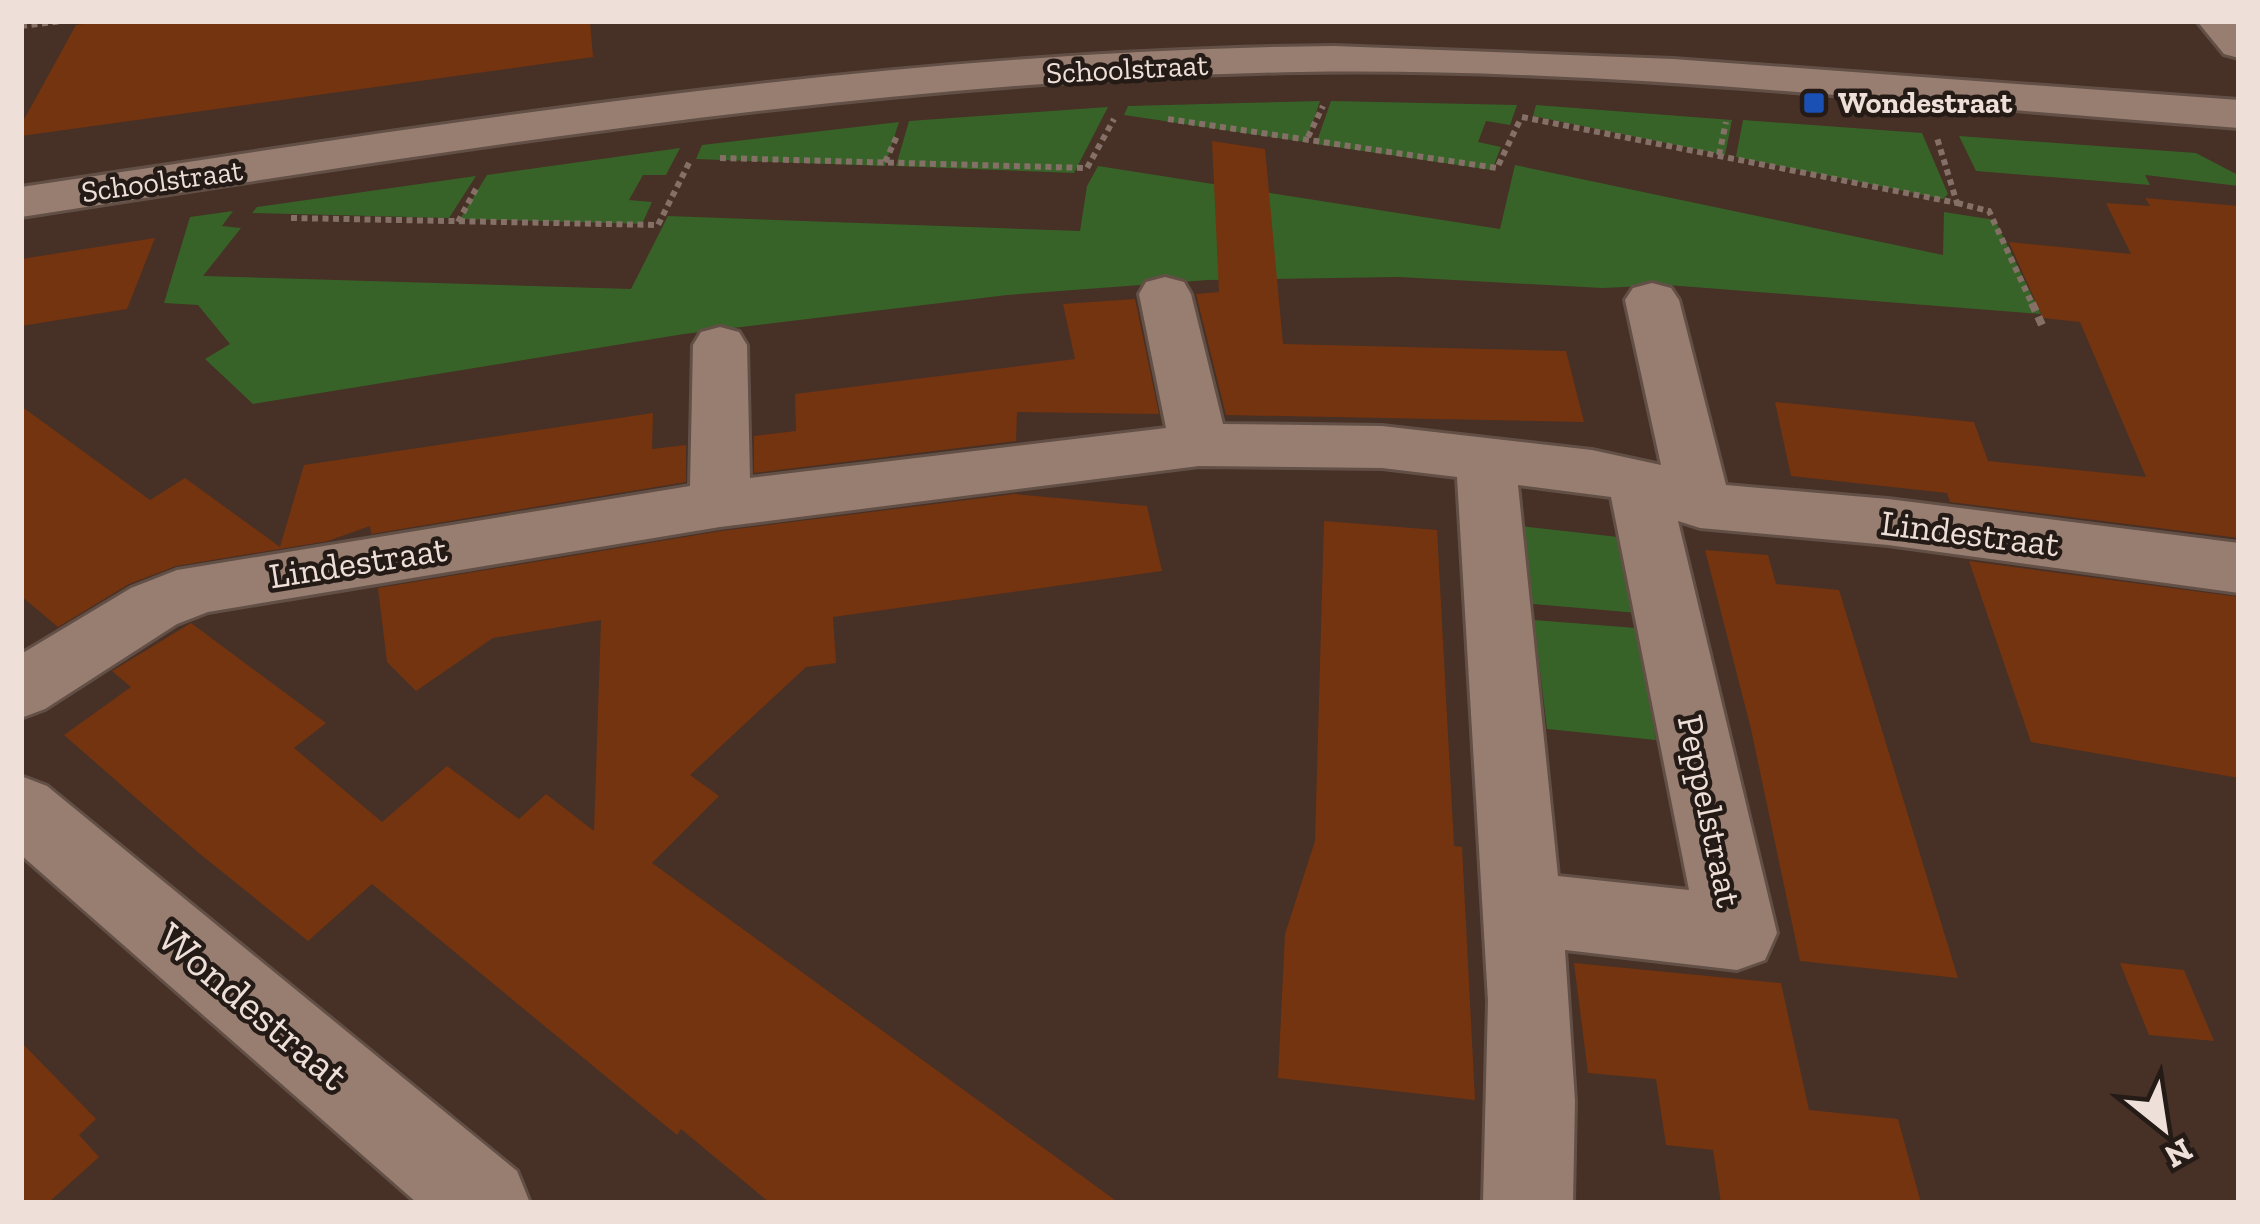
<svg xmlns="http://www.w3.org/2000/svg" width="2260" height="1224" viewBox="0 0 2260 1224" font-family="'Zilla Slab',serif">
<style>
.green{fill:#376328}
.building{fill:#743410}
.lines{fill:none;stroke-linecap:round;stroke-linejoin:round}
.minor-casing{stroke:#624f46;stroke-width:6}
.path-far1{stroke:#847066;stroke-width:6;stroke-dasharray:6 4.5;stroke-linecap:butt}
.path{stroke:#847066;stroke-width:8;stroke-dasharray:9 6;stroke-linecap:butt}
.minor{fill:#987d71;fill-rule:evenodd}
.transit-dot{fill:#1a4fb4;stroke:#251b16;stroke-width:4.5}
.labels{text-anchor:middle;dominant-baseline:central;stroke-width:9;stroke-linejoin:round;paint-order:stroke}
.far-street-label{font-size:30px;fill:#eedfd8;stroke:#251b16}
.far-poi-label{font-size:30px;font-weight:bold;fill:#eedfd8;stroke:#251b16;text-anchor:start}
.street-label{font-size:36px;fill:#eedfd8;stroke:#251b16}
.near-street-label{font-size:42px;fill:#eedfd8;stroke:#251b16}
</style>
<rect width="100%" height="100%" fill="#473025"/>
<!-- green -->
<g class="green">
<path d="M 1320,101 L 1306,142 L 1124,115 L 1128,106 Z"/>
<path d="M 1331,101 L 1517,105 L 1510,125 L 1486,121 L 1478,142 L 1501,147 L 1492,170 L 1316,144 Z"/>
<path d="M 1536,105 L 1732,120 L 1725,155 L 1533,116 Z"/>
<path d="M 1108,107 L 1074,173 L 896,166 L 909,121 Z"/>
<path d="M 1743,120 L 1922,133 L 1948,194 L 1943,199 L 1736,157 Z"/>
<path d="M 899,122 L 885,166 L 696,159 L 702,145 Z"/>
<path d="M 1959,136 L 2196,153 L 2238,175 L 2239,186 L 2145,175 L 2150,185 L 1976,171 Z"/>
<path d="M 680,148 L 666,175 L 643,175 L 629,200 L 652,202 L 642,224 L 460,219 L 487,175 Z"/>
<path d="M 1515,165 L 1943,255 L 1944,212 L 1995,220 L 2041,314 L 1668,285 L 1602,288 L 1399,277 L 1208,280 L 1007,295 L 684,334 L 253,404 L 205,359 L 230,344 L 198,305 L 164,303 L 190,217 L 233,211 L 222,226 L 241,228 L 203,276 L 631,289 L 668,216 L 1080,231 L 1087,186 L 1098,166 L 1500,229 Z"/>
<path d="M 476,176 L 449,218 L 252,213 L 257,207 Z"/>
<path d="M 1520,526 L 1636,539 L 1650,614 L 1521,603 Z"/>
<path d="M 1534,620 L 1636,628 L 1656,740 L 1547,729 Z"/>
</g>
<!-- building -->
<g class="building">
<path d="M 105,21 L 590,21 L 593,57 L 21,136 L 21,125 L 76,25 Z"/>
<path d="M 1212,141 L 1265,149 L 1283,344 L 1566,351 L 1584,422 L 1226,415 L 1196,294 L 1219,292 Z"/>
<path d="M 2145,198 L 2239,206 L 2239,538 L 1950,502 L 1947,493 L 1791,476 L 1775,402 L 1974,422 L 1988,461 L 2146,477 L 2080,322 L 2043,318 L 2009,242 L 2131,254 L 2106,203 L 2150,206 Z"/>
<path d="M 155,238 L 127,309 L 21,326 L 21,259 Z"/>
<path d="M 1135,299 L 1159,414 L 1017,412 L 1016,441 L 754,473 L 754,436 L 796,431 L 795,394 L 1075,359 L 1063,304 Z"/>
<path d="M 21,406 L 150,500 L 185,478 L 280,547 L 304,465 L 653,413 L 652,449 L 686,445 L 686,482 L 371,534 L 370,526 L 328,541 L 176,566 L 129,584 L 58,627 L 21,596 Z"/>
<path d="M 1014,494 L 1147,506 L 1162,571 L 833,617 L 836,663 L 806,667 L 690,775 L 719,796 L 652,863 L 1119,1203 L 770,1203 L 681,1129 L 677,1135 L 372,884 L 308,941 L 200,854 L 64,735 L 131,687 L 112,671 L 191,623 L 326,723 L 294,748 L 382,822 L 447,766 L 519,819 L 546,794 L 594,831 L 601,620 L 493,638 L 416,691 L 387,662 L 378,588 L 721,531 Z"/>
<path d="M 1324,521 L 1437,530 L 1454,846 L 1462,847 L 1475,1100 L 1278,1078 L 1285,934 L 1315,841 Z"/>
<path d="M 1705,550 L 1768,555 L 1776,584 L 1839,590 L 1958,978 L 1800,961 L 1751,729 Z"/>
<path d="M 1969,561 L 2239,597 L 2239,778 L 2031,742 Z"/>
<path d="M 1574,963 L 1781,983 L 1809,1110 L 1898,1119 L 1921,1203 L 1721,1203 L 1713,1150 L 1666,1145 L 1656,1079 L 1588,1073 Z"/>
<path d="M 2120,963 L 2184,970 L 2214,1041 L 2149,1035 Z"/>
<path d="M 21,1042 L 96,1119 L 79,1135 L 99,1157 L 48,1203 L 21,1203 Z"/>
</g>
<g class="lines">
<defs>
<g id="minor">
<path d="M 2197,21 L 2239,21 L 2239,58 L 2224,54 Z"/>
<path d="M 1334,46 L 1673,59 L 2239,100 L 2239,128 C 1927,106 1613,67 1300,72 C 871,80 444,152 21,217 L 21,187 C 455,122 894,50 1334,46 Z"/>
<path d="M 1165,277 L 1184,282 L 1191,294 L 1223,424 L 1382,426 L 1592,450 L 1661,465 L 1625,300 L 1633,288 L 1652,283 L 1671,288 L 1679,300 L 1726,485 L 1888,499 L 2239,543 L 2239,593 L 1888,545 L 1700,528 L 1678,521 L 1777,933 L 1765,960 L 1737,970 L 1565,950 L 1575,1101 L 1573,1203 L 1483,1203 L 1488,1001 L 1457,477 L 1382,468 L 1199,466 L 720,527 L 208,612 L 177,624 L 45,709 L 21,718 L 21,654 L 131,588 L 177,570 L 690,486 L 693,345 L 701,332 L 720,327 L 739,332 L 747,345 L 750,478 L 1166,428 L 1139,294 L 1146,282 ZM 1518,485 L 1611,497 L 1689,890 L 1558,876 Z"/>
<path d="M 21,776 L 47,786 L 517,1171 L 530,1203 L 417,1203 L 21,855 Z"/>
</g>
</defs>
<!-- minor casing -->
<use href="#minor" class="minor-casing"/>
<!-- path-far1 -->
<g class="path-far1">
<path d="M 21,26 L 63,21"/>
<path d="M 1522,117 L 1957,203 L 1937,138"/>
<path d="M 1168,119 L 1497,168 L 1521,118"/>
<path d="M 1308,137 L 1323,106"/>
<path d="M 1719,155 L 1726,122"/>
<path d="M 720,158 L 1087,168 L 1114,119"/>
<path d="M 885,162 L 897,136"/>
<path d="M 1957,203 L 1989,211 L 2033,306"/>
<path d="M 291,218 L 658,225 L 691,159"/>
<path d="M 458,222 L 477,187"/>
</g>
<!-- path -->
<path class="path" d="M 2032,303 L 2042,325"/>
<!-- minor -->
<use href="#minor" class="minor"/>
</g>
<!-- markers -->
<rect class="transit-dot" x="1802" y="91" width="24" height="24" rx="6"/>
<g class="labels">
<!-- far-street labels -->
<g class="far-street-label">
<text transform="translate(1127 69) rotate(-3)">Schoolstraat</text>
<text transform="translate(162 181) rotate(-8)">Schoolstraat</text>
</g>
<!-- far-poi labels -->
<g class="far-poi-label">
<text x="1838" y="103">Wondestraat</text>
</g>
<!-- street labels -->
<g class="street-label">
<text transform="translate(1970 533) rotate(7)">Lindestraat</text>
<text transform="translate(358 562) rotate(-9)">Lindestraat</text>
<text transform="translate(1710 811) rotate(78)">Peppelstraat</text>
</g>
<!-- near-street labels -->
<g class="near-street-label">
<text transform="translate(253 1006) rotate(40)">Wondestraat</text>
</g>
</g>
<!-- border -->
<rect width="2260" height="1224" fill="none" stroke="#eedfd8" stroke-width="48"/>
<!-- north arrow -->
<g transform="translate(2164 1128) rotate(150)" stroke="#251b16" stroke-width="9" paint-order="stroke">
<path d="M0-9L21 45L0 30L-21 45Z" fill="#eedfd8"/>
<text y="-18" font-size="33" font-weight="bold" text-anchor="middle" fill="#eedfd8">N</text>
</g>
</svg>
